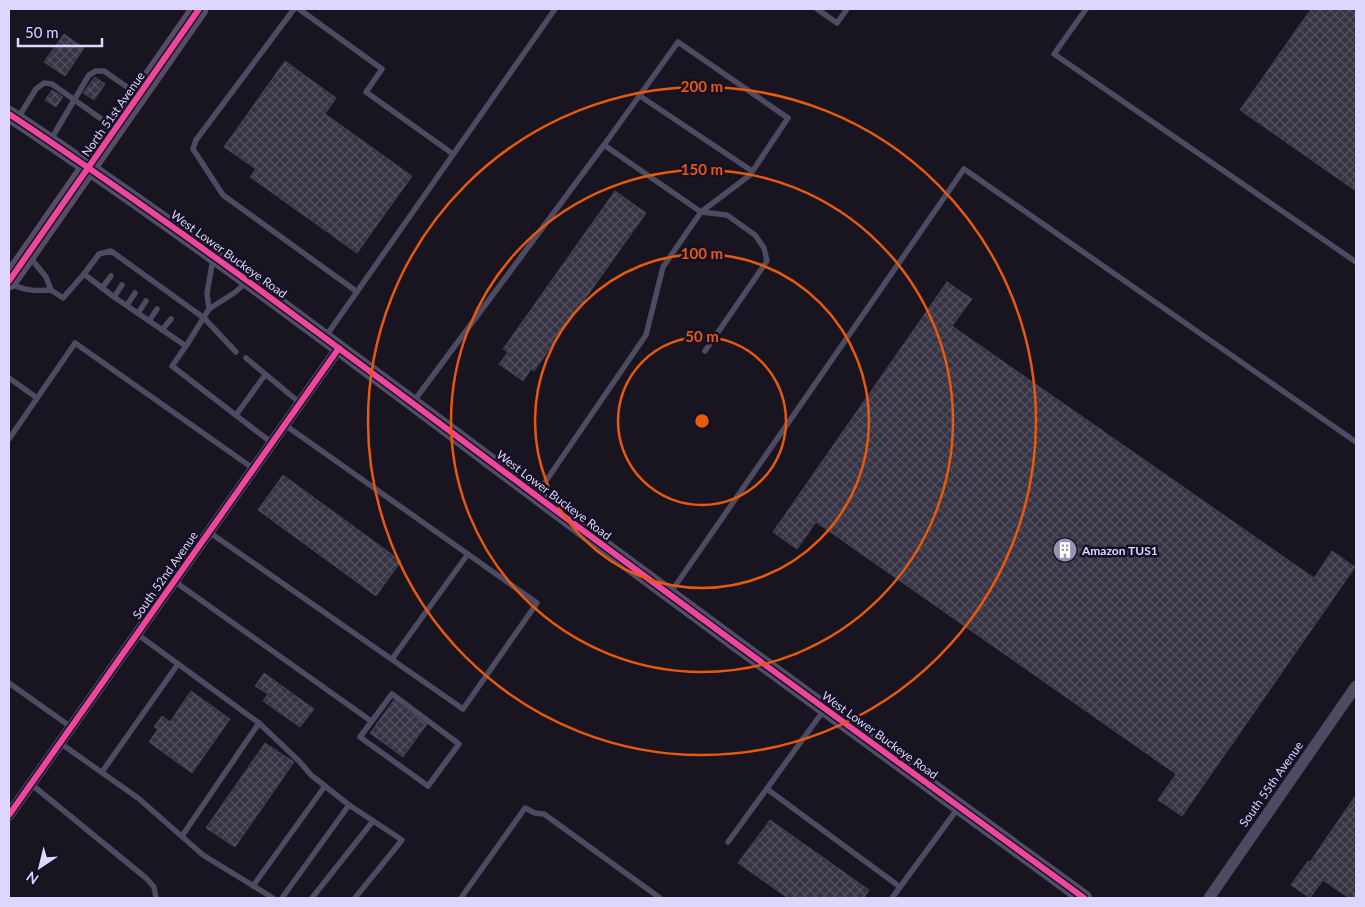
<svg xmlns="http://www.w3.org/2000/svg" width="1365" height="907" viewBox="0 0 1365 907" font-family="Lato,sans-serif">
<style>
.building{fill:url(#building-cross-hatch);stroke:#454154}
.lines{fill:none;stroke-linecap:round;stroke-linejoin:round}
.service{stroke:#4d4b62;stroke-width:5.5}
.minor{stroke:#4d4b62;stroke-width:11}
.secondary{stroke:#504e67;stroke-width:16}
.primary{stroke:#564c66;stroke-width:19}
.cycleway-casing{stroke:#151026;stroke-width:9}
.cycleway{stroke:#ed469a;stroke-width:6}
.ring{fill:none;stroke:#e8590c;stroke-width:2.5}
.labels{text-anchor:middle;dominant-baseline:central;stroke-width:5;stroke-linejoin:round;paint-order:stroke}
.street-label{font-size:12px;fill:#ddd7fd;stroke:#151026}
.poi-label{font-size:12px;font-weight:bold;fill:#ddd7fd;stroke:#151026;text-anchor:start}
.centre{fill:#e8590c;stroke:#151026;stroke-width:2.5}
.ring-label{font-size:15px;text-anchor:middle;font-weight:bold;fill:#e8590c;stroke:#151026;stroke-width:5;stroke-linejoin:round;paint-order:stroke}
</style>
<defs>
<pattern id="building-cross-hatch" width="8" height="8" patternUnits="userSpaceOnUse" patternTransform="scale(1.25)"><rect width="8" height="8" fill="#363343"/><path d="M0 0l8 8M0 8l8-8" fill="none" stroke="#53505f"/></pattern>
</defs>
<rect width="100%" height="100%" fill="#181521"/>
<!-- building -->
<g class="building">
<path d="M 1311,9 L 1356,9 L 1356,191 L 1240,110 Z"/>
<path d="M 64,34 L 84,48 L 65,76 L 44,62 Z"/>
<path d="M 285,61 L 336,98 L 325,114 L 412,176 L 357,253 L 250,177 L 256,169 L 224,147 Z"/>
<path d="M 95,77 L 105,84 L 94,100 L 83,93 Z"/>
<path d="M 52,90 L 63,97 L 56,107 L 45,100 Z"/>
<path d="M 615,191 L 646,213 L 534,371 L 531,369 L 523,381 L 499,364 L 508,352 L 503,349 Z"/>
<path d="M 947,282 L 972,299 L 952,326 L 1314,578 L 1332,551 L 1355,567 L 1182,816 L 1158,800 L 1176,774 L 816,522 L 797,549 L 773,532 Z"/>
<path d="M 283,475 L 401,561 L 376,596 L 258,510 Z"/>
<path d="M 264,673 L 314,709 L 300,727 L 263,701 L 268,694 L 255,686 Z"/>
<path d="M 191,691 L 230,719 L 192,773 L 149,742 L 158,729 L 154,727 L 162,716 L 170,722 Z"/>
<path d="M 394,700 L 427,724 L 403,757 L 370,733 Z"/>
<path d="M 265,743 L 294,762 L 235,847 L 206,828 Z"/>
<path d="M 1356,795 L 1356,898 L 1349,898 L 1323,880 L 1310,898 L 1291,885 L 1308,861 L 1310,862 Z"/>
<path d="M 770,820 L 869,890 L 864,898 L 788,898 L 738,863 Z"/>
</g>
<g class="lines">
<!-- service -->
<g class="service">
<path d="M 294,9 L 196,140 L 193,149 L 223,195 L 356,291"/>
<path d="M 299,9 L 382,69 L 366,92 L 453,154"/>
<path d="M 817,9 L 837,23 L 847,9"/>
<path d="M 1086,9 L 1054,54 L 1356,262"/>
<path d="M 640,96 L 752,171"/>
<path d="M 18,118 L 36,89 L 44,83 L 52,84 L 114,128"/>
<path d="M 50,141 L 89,75 L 96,71 L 104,71 L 137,94"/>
<path d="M 604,145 L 678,42 L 788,118 L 750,175 L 701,212 L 727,215 L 755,235 L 764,248 L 767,261 L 705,351"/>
<path d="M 29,256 L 46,277 L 51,290 L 63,298 L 84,274 L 114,297 L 186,346 L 209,309 L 234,293 L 246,283"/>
<path d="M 84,274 L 99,254 L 111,251 L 204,318 L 236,352"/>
<path d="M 10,283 C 24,291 36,291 51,290"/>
<path d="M 102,288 L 111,276"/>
<path d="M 114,297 L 122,285"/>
<path d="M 127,305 L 135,293"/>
<path d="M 209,309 L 207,293 L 213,259"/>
<path d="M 138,313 L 146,301"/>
<path d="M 149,321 L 157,309"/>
<path d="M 162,330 L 171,319"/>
<path d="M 326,336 L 555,9"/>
<path d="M 186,346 L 172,366 L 272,443"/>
<path d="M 246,358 L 300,403"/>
<path d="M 9,378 L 37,398"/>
<path d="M 414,401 L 604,145 L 701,212 L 663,267 L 646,335 L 537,494"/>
<path d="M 236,415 L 265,375"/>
<path d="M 9,439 L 75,343 L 254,469"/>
<path d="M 209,532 L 463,709 L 537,603 L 285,425"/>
<path d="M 174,581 L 371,721"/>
<path d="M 671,592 L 964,169 L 1356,442"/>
<path d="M 137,634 L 259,723 L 299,761 L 311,775 L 349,805 L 282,898"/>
<path d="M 392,659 L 468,554"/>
<path d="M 9,683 L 71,727"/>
<path d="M 392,694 L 459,744 L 428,786 L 360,737 Z"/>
<path d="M 60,743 L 138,798 L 203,855 L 273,898"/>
<path d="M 102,772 L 178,664"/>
<path d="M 31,784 L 146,878 L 154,887 L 156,898"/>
<path d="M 767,789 L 900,887"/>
<path d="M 349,805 L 402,840 L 355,898"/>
<path d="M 182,836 L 259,723"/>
<path d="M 728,842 L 824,710"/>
<path d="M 253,886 L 325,786"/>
<path d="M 312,898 L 373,821"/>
<path d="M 461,898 L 525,808 L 535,813 L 544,814 L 660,898"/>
<path d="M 892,898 L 958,808"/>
</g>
<!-- minor -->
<g class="minor">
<path d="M 9,815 L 339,348"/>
<path d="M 1209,898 L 1356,686"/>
</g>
<!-- secondary -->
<path class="secondary" d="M 9,114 C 194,237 372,373 550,506 C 727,638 906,768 1084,898"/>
<!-- primary -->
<path class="primary" d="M 9,281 L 199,9"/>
<defs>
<g id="cycleway">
<path d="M 9,114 C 194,237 372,373 550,506 C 727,638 906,768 1084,898"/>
<path d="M 9,281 L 199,9"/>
<path d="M 9,815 L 339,348"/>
</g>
</defs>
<!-- cycleway casing -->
<use href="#cycleway" class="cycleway-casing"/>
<!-- cycleway -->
<use href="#cycleway" class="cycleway"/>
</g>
<!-- distance rings -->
<g class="ring">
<circle cx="702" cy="421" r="84"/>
<circle cx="702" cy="421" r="167"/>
<circle cx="702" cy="421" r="251"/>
<circle cx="702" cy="421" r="334"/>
</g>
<!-- icons -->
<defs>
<symbol id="building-disc" viewBox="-11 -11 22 22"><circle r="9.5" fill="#9893b0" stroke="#151026"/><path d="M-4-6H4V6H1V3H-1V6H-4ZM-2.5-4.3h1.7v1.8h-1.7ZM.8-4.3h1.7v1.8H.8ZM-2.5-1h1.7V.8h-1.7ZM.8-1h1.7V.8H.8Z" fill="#fff"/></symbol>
</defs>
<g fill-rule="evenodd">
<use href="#building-disc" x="1051" y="536" width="28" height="28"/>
</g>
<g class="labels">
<!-- street labels -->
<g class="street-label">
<text transform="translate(113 114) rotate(-55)">North 51st Avenue</text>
<text transform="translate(229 254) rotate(36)">West Lower Buckeye Road</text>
<text transform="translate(554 495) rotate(37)">West Lower Buckeye Road</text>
<text transform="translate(165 575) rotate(-55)">South 52nd Avenue</text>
<text transform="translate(880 735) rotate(36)">West Lower Buckeye Road</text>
<text transform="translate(1271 784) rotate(-55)">South 55th Avenue</text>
</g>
<!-- poi labels -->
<g class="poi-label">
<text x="1082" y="550">Amazon TUS1</text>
</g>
</g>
<circle cx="702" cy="421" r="8" class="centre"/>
<g class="ring-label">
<text x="702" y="92">200 m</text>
<text x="702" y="175">150 m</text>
<text x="702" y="259">100 m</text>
<text x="702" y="342">50 m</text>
</g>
<!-- border -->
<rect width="1365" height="907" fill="none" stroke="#ddd7fd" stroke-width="20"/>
<!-- north arrow -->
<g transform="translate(40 867) rotate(215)" stroke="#151026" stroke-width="4" paint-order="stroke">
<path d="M0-4L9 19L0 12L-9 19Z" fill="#ddd7fd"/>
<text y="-8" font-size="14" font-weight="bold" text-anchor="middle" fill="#ddd7fd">N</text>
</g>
<!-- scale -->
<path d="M18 38v8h84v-8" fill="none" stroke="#ddd7fd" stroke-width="2.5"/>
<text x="25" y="38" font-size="15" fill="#ddd7fd" stroke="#151026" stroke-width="4" paint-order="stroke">50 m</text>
</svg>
